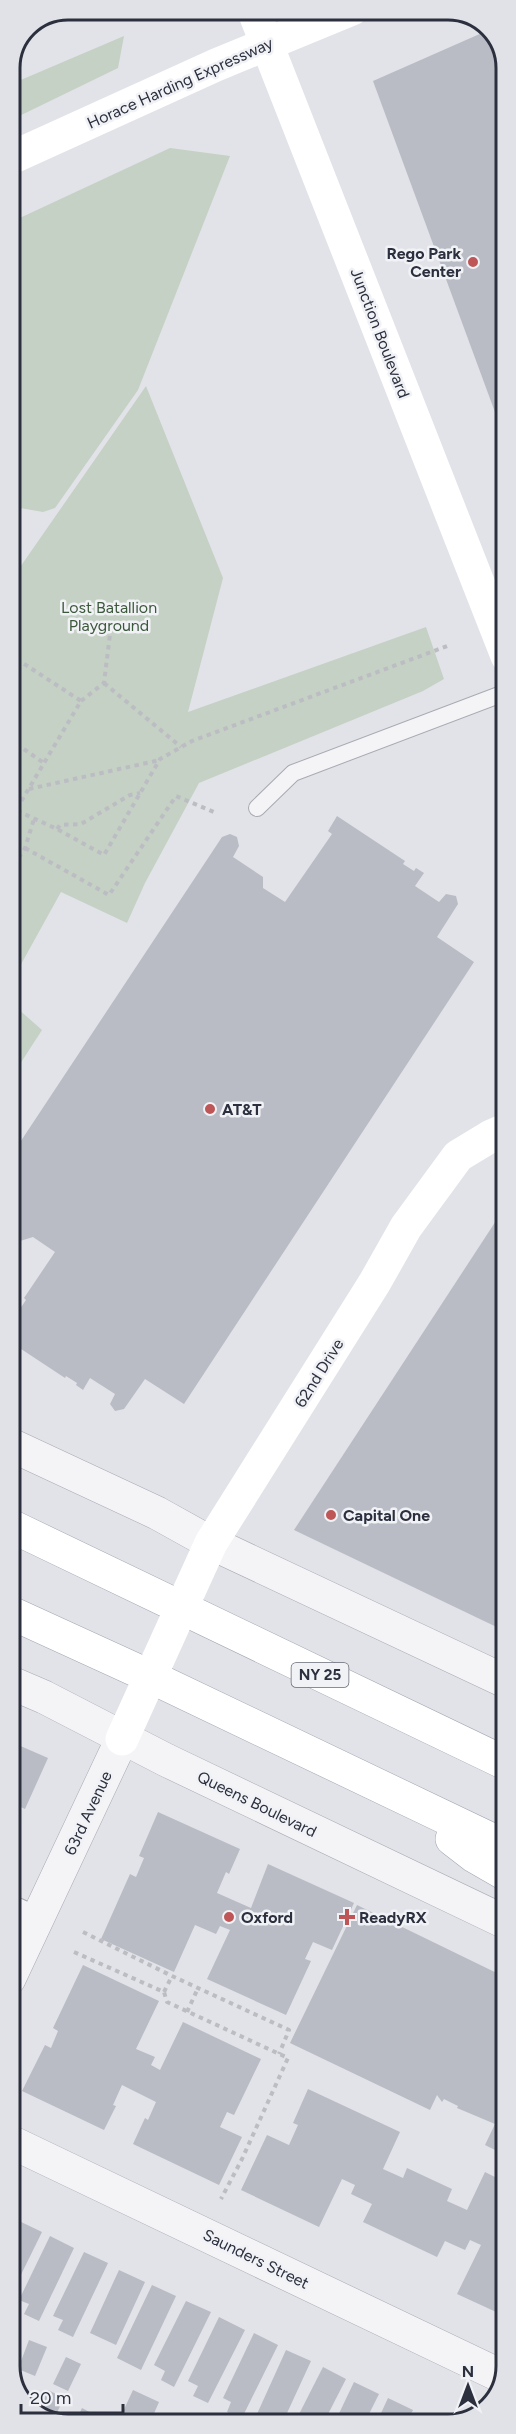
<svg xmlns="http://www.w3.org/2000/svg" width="516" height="2434" viewBox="0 0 516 2434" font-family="Figtree,sans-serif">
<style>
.green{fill:#c5d1c4}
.building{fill:#b9bcc5}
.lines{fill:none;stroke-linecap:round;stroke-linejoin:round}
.service-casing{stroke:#a8aab2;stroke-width:18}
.minor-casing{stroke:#a8aab2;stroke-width:34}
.tertiary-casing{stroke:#a8aab2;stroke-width:34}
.primary-casing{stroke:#a2a7b3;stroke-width:34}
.path{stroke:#bcbdc3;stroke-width:4;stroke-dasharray:4.5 4.5;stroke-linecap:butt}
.service{stroke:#f4f4f7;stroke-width:16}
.minor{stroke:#f4f4f7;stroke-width:33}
.tertiary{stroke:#f4f4f7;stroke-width:33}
.secondary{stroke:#fff;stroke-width:33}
.primary{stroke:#fff;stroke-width:33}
.poi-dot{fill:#be5657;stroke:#f1f2f6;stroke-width:2}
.labels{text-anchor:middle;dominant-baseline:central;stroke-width:5;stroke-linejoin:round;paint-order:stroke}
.shield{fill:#f1f2f6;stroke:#676a75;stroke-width:1.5}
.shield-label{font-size:15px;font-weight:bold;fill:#2c303e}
.street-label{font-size:16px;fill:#2c303e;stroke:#f1f2f6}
.poi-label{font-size:16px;font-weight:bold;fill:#2c303e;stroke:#f1f2f6;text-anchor:start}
.park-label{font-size:16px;fill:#3c583b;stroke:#f1f2f6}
.rim{fill:none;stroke:#2c303e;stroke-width:3}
</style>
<rect width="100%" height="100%" fill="#e2e3e8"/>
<!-- green -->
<g class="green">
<path d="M 124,36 L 118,68 L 9,121 L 9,85 Z"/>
<path d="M 170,148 L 230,156 L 138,390 L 55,508 L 43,512 L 9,506 L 9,223 Z"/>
<path d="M 146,386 L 223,578 L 188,712 L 426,627 L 444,679 L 423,691 L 199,783 L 145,883 L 127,923 L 61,892 L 9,986 L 9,583 Z"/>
<path d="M 9,1001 L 42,1030 L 9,1081 Z"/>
</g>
<!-- building -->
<g class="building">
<path d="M 491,29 L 506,59 L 506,442 L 373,81 Z"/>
<path d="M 337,816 L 405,861 L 403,864 L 414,871 L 416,868 L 424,873 L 415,886 L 439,902 L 446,894 L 456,896 L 458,904 L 437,937 L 474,962 L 184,1404 L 145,1379 L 124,1409 L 115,1411 L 110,1404 L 115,1394 L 90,1378 L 83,1390 L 76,1385 L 77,1383 L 66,1376 L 65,1378 L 9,1341 L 9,1321 L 11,1322 L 26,1300 L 24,1298 L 55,1252 L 33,1237 L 20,1241 L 9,1234 L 9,1159 L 222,837 L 230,834 L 237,837 L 239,846 L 233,857 L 263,877 L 263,888 L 285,902 L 332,834 L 328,831 Z"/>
<path d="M 507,1204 L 507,1632 L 294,1530 Z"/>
<path d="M 9,1741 L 48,1758 L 25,1809 L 16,1805 L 9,1820 Z"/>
<path d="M 158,1812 L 240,1849 L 229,1874 L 226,1872 L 217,1893 L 251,1908 L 268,1864 L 354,1903 L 332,1950 L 313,1942 L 305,1959 L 311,1961 L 286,2015 L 207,1979 L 230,1930 L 220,1926 L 216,1934 L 195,1925 L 174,1972 L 101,1939 L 130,1874 L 136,1877 L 144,1858 L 139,1856 Z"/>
<path d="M 357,1905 L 507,1978 L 507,2156 L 485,2145 L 495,2124 L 457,2108 L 458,2106 L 444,2099 L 442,2102 L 437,2095 L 430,2110 L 290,2043 Z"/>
<path d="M 83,1965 L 159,2001 L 136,2049 L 155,2057 L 151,2065 L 160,2070 L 183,2022 L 261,2059 L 234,2115 L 227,2112 L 220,2127 L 242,2137 L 219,2185 L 133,2144 L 145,2118 L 148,2120 L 156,2102 L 122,2085 L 113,2105 L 116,2106 L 104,2130 L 22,2091 L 45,2045 L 51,2048 L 58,2031 L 53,2028 Z"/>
<path d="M 308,2089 L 400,2132 L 383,2169 L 403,2178 L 407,2168 L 452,2189 L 447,2201 L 467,2210 L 485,2172 L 507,2183 L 507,2317 L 457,2294 L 481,2245 L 470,2240 L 465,2250 L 445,2241 L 437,2257 L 363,2222 L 372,2204 L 351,2194 L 355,2185 L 342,2179 L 319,2227 L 241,2190 L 267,2135 L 289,2145 L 298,2125 L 293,2123 Z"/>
<path d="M 17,2220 L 42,2232 L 10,2297 L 10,2235 Z"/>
<path d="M 50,2236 L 74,2248 L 39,2321 L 24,2314 L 29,2304 L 19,2300 Z"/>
<path d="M 84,2252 L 108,2263 L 73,2337 L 58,2330 L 63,2320 L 53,2316 Z"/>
<path d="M 119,2270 L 145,2282 L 116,2345 L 90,2333 Z"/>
<path d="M 152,2285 L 176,2296 L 141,2370 L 117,2358 Z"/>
<path d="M 186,2301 L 211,2312 L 174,2387 L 161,2380 L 165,2371 L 154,2365 Z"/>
<path d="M 219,2317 L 245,2330 L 208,2403 L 193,2396 L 198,2386 L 188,2381 Z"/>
<path d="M 10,2327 L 16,2330 L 10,2346 Z"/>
<path d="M 254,2333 L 278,2345 L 241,2420 L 227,2412 L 231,2402 L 223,2398 Z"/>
<path d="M 29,2340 L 47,2347 L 35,2376 L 18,2369 Z"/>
<path d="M 286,2350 L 311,2361 L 282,2424 L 264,2424 L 266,2418 L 257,2414 Z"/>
<path d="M 66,2357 L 81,2364 L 68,2391 L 53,2384 Z"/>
<path d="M 323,2367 L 346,2379 L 323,2424 L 294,2424 Z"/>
<path d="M 354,2382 L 379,2394 L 364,2424 L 334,2424 Z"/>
<path d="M 48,2390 L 64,2398 L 53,2421 L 37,2413 Z"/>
<path d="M 133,2390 L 159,2402 L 149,2425 L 135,2425 L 120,2418 Z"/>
<path d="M 388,2398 L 413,2410 L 406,2424 L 376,2424 Z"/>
<path d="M 82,2408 L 97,2416 L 93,2425 L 74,2425 Z"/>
<path d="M 422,2414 L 443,2424 L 417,2424 Z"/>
</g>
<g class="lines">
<defs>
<g id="service">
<path d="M 257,808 L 293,773 L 507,692"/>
<path d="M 9,1902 L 39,1916"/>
<path d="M 9,1920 L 32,1931"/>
</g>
<g id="minor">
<path d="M 9,1979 L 122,1739"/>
<path d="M 9,2141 L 503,2377"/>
</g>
<g id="tertiary">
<path d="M 9,1444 L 157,1513 L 211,1543 L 507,1682"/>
<path d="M 9,1682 L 44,1697 L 166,1760 L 507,1923"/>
</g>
<g id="primary">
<path d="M 9,1525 L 507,1764"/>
<path d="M 9,1612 L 149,1676 L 507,1847"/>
<path d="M 452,1839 L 474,1856 L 507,1875"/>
</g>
</defs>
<!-- service casing -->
<use href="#service" class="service-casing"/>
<!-- minor casing -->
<use href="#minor" class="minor-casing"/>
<!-- tertiary casing -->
<use href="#tertiary" class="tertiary-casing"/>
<!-- primary casing -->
<use href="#primary" class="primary-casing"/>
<!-- path -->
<g class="path">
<path d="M 9,654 L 81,701 L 16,810"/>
<path d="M 104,683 L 181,747"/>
<path d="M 81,701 L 104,683 L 111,626"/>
<path d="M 9,739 L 44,763"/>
<path d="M 29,789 L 160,760"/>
<path d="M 9,807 L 57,829 L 104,855 L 160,759 L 192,741 L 450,645"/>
<path d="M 57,829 L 60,825 L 81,824 L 130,795 L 140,793"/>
<path d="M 25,848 L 109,895 L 176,796 L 214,812"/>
<path d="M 9,873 L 25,848 L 34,819"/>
<path d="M 83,1932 L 172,1976 L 289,2030 L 279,2054"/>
<path d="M 74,1952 L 164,1992 L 167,2002 L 288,2058 L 242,2159 L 221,2199"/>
<path d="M 164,1992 L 172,1976"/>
<path d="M 187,2012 L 198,1988"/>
</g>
<!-- service -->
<use href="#service" class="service"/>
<!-- minor -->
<use href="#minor" class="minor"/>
<!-- tertiary -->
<use href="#tertiary" class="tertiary"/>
<!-- secondary -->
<g class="secondary">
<path d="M 253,9 L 507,656"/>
<path d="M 9,159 L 216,65 L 352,9"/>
<path d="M 122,1739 L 211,1543 L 375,1282 L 406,1227 L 458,1156 L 491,1136 L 507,1129"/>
</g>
<!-- primary -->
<use href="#primary" class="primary"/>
</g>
<!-- markers -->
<g class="poi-dot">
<circle cx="473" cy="262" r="6"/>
<circle cx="210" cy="1109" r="6"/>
<circle cx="331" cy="1515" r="6"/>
<circle cx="229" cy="1917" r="6"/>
<path d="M344 1908h6v6h6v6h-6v6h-6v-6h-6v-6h6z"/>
</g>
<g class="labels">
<!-- shield labels -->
<rect class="shield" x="291.5" y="1663" width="57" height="24" rx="4.5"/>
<g class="shield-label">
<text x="320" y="1675">NY 25</text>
</g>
<!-- street labels -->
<g class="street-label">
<text transform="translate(180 83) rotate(-24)">Horace Harding Expressway</text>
<text transform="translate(380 333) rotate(69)">Junction Boulevard</text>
<text transform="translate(319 1373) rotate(-58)">62nd Drive</text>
<text transform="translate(257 1804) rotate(26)">Queens Boulevard</text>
<text transform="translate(88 1813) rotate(-65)">63rd Avenue</text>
<text transform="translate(256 2259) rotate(26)">Saunders Street</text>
</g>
<!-- poi labels -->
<g class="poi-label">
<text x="461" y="253" text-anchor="end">Rego Park<tspan x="461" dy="18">Center</tspan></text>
<text x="222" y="1109">AT&amp;T</text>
<text x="343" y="1515">Capital One</text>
<text x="241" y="1917">Oxford</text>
<text x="359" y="1917">ReadyRX</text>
</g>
<!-- park labels -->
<g class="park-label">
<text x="109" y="607">Lost Batallion<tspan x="109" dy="18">Playground</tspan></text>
</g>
</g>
<!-- crop -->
<path d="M0 0H516V2434H0ZM68 20H448A48 48 0 0 1 496 68V2366A48 48 0 0 1 448 2414H68A48 48 0 0 1 20 2366V68A48 48 0 0 1 68 20Z" fill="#e1e2e7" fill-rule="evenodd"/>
<path class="rim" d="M68 20H448A48 48 0 0 1 496 68V2366A48 48 0 0 1 448 2414H68A48 48 0 0 1 20 2366V68A48 48 0 0 1 68 20Z"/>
<!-- north arrow -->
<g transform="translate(468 2386)" stroke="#f1f2f6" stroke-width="4.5" paint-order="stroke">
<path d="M0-4.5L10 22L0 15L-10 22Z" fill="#2c303e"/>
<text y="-9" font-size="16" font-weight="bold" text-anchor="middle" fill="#2c303e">N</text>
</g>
<!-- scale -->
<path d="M21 2404v9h102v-9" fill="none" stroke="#2c303e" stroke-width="3"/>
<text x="30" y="2404" font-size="18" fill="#2c303e" stroke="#f1f2f6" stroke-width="4.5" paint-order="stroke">20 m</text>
</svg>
